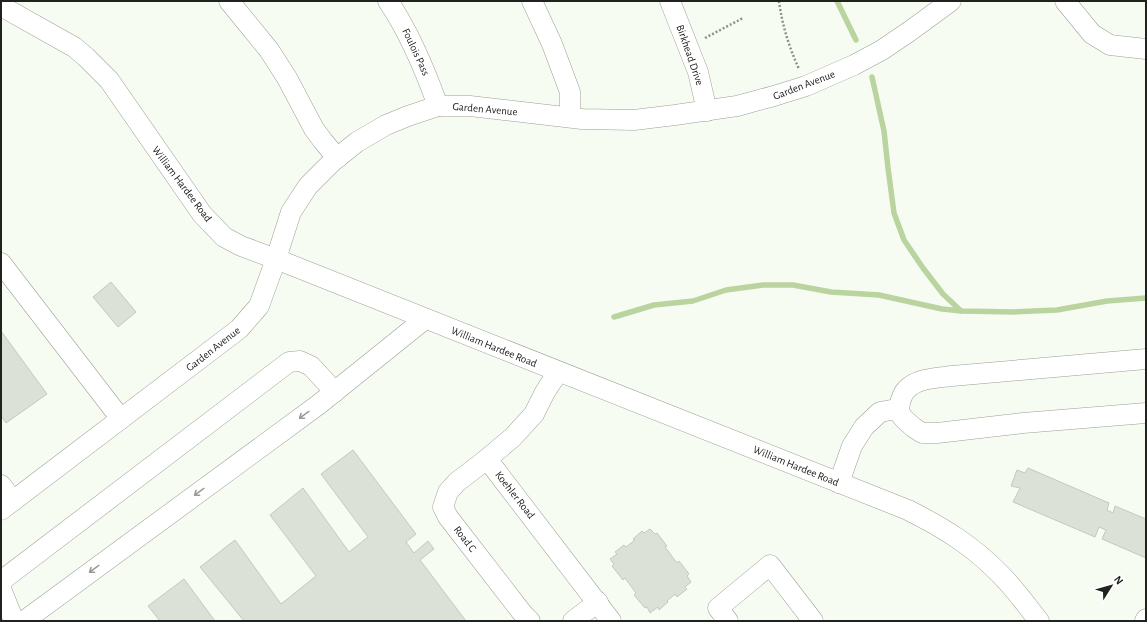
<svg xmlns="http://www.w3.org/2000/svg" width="1147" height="622" viewBox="0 0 1147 622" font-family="'Alegreya Sans',sans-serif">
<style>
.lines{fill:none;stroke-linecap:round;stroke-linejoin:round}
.stream{stroke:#bad49f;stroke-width:5.5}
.building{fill:#dce1d8;stroke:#c4c9c0}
.minor-casing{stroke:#9b9f96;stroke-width:21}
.path{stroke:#8e918b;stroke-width:2.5;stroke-dasharray:2 2;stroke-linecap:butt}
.minor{stroke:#fff;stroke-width:20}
.oneway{stroke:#9b9c9a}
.labels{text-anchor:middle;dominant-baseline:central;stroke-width:3;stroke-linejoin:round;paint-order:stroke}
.street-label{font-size:11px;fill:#20221e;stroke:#fff}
</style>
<rect width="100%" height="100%" fill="#f7fcf3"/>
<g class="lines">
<!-- stream -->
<g class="stream">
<path d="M 837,1 L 856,40"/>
<path d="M 872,77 L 884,131 L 888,168 L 894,213 L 904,240 L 923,268 L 943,294 L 961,311"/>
<path d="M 614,317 L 654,305 L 693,301 L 726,290 L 763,285 L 793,285 L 831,292 L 879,295 L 942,309 L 962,311 L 1013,312 L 1057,310 L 1107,301 L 1146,298"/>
</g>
</g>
<!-- building -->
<g class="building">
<path d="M 111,282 L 136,312 L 118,327 L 93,297 Z"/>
<path d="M 1,331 L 47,394 L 6,423 L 1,416 Z"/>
<path d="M 353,450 L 416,534 L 406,542 L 414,553 L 428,541 L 434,549 L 420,560 L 466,621 L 244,621 L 200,567 L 235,540 L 281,604 L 316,576 L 270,515 L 303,488 L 349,552 L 368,537 L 321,474 Z"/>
<path d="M 1028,468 L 1109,503 L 1107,510 L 1113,513 L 1115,506 L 1146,519 L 1146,558 L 1102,539 L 1106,530 L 1099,527 L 1095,537 L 1013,502 L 1020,488 L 1011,486 L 1017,470 L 1025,473 Z"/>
<path d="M 650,529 L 655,534 L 657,533 L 667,546 L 665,547 L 677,563 L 679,561 L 689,574 L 687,576 L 691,582 L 685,587 L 687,589 L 677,597 L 675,594 L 667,601 L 668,602 L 659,610 L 658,607 L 650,613 L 647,607 L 645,608 L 634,595 L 636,593 L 625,578 L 623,580 L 612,566 L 614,564 L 610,559 L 617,554 L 615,552 L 624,545 L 626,547 L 635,540 L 633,539 L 642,531 L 644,533 Z"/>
<path d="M 184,579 L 215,621 L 160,621 L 148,606 Z"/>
</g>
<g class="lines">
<defs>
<g id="minor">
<path d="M 229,1 L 269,50 L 287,78 L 314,129 L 323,141 L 337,158"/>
<path d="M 388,1 C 410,33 425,70 438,106"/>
<path d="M 532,1 L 552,44 L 570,92 L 570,117"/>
<path d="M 670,1 L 698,72 L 707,111"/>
<path d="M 1065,1 L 1092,34 L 1110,45 L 1146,49"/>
<path d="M 1,6 L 74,47 L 86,57 L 109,80 L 202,214 L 224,237 L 241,246 L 276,259 L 908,510 C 944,528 973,546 1001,575 C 1015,589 1027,606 1039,621"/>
<path d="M 1,263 L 121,419"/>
<path d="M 898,411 C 900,404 901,395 906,390 C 917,378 937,378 952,376 L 1146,359"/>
<path d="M 487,459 L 611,621"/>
<path d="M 839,483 L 852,446 L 864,427 L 880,412 L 891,410 L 898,411 L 904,419 L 913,427 L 922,433 L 937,433 L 1023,423 L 1146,413"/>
<path d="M 1,485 L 13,501"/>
<path d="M 1,510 L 239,329 L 259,306 L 276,259 L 291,212 L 308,186 L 332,162 L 357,142 L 386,125 L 408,116 L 438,106 L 470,106 L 582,119 L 634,120 L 675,115 L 737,106 L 774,96 L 806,86 L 854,65 L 882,50 L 910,31 L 951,1"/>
<path d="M 14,621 L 1,589 L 2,582 L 5,578 L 289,362 L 300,361 L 311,366 L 335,392"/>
<path d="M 24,621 L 318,405 L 425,319"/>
<path d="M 530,621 L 523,614 L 448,517 L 443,507 L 448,492 L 457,482 L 487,459 L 513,437 L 534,414 L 545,392 L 558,372"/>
<path d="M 573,621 L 598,602"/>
<path d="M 728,621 L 718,608 L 770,565 L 813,621"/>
<path d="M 1145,621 L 1146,619"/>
</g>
</defs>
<!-- minor casing -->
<use href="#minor" class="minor-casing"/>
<!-- path -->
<g class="path">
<path d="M 779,1 C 782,25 789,47 799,69"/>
<path d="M 705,38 L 743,18"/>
</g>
<!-- minor -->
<use href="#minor" class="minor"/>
</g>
<!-- one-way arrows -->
<defs><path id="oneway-shaft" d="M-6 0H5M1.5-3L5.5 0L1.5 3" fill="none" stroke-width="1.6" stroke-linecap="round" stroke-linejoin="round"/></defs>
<g class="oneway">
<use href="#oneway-shaft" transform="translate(304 415) rotate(144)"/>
<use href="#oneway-shaft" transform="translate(199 492) rotate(144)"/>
<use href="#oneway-shaft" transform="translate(94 569) rotate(144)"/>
</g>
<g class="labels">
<!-- street labels -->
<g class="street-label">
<text transform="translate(416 52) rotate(65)">Foulois Pass</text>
<text transform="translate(690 55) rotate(71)">Birkhead Drive</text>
<text transform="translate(804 85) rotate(-21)">Garden Avenue</text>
<text transform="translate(485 109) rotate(5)">Garden Avenue</text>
<text transform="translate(182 184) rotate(53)">William Hardee Road</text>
<text transform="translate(494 347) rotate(22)">William Hardee Road</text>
<text transform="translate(213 349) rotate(-38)">Garden Avenue</text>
<text transform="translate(796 466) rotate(22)">William Hardee Road</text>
<text transform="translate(515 495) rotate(52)">Koehler Road</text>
<text transform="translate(465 539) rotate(52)">Road C</text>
</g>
</g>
<!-- border -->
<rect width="1147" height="622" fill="none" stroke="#20221e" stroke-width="4"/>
<!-- north arrow -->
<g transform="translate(1111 586) rotate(53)" stroke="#ffffff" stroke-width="3" paint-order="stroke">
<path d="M0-3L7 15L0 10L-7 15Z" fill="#20221e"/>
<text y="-6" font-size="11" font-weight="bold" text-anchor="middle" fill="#20221e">N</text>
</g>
</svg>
